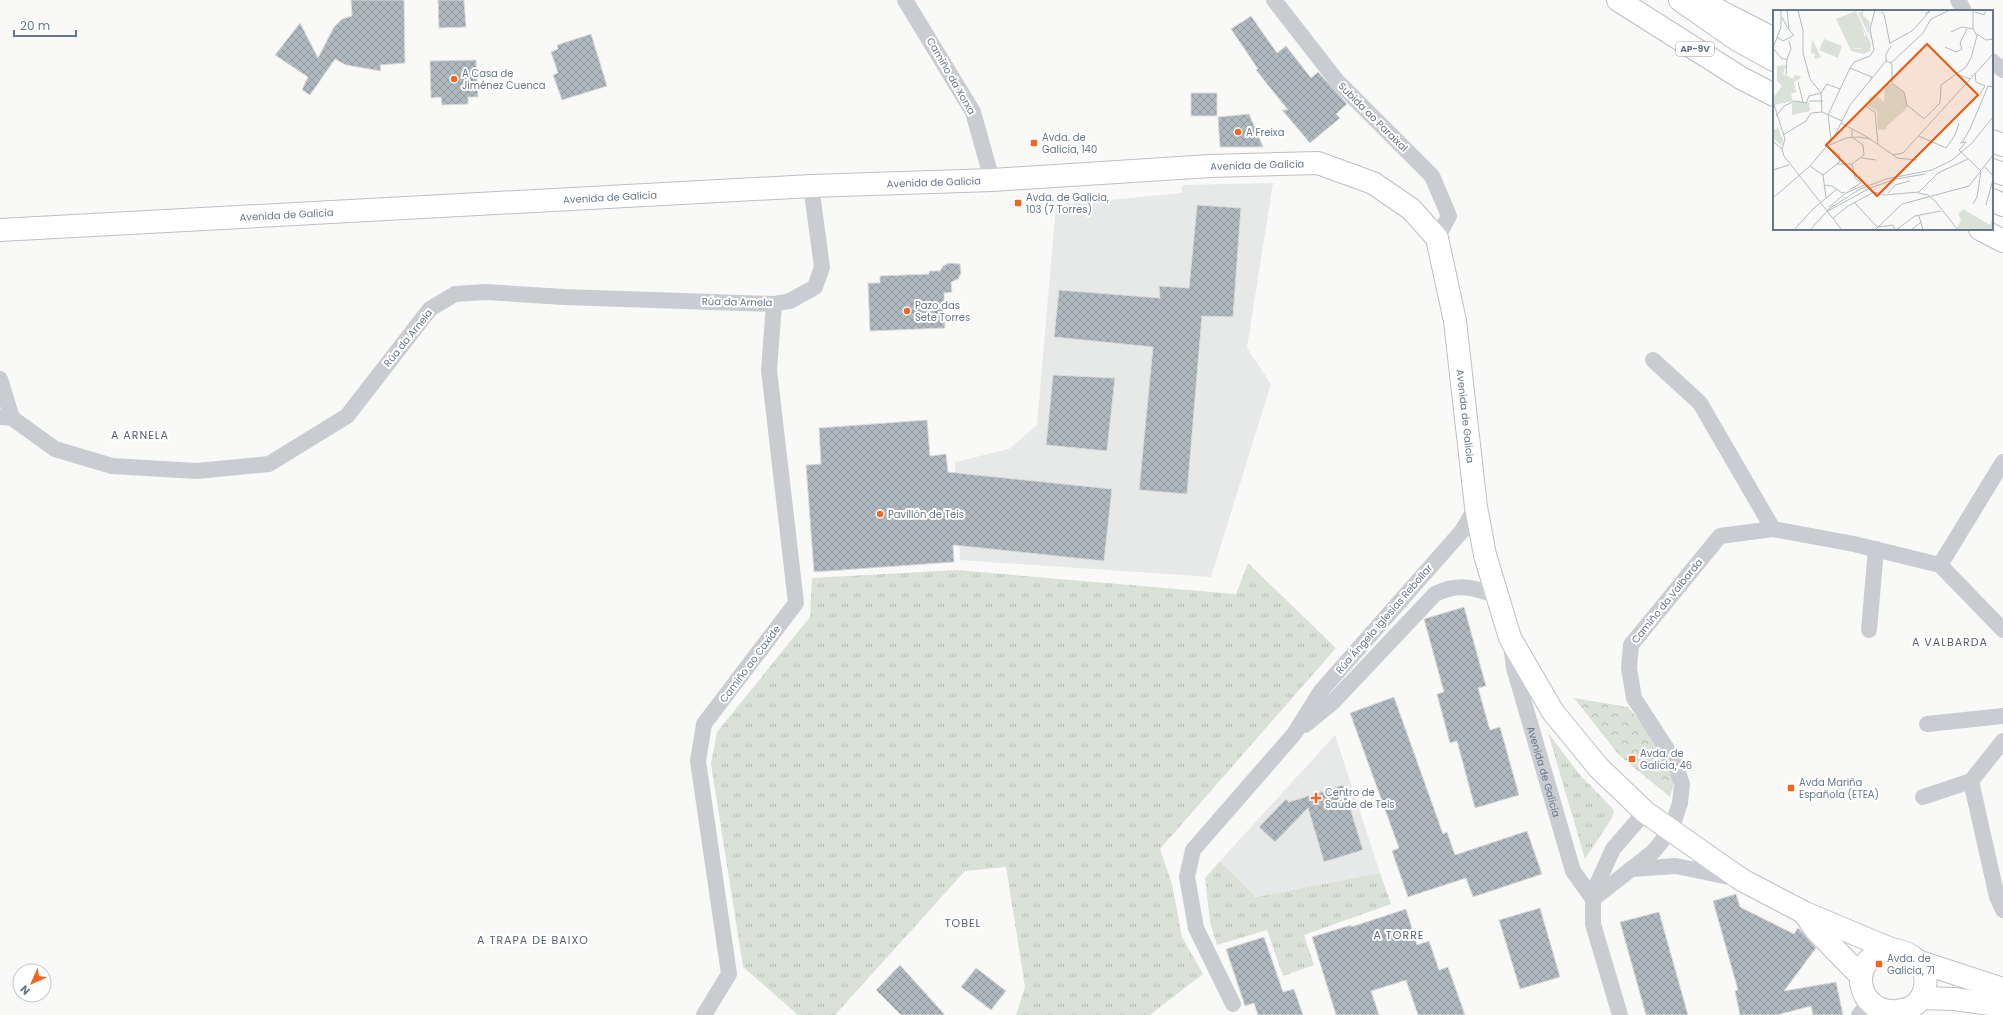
<svg xmlns="http://www.w3.org/2000/svg" width="2003" height="1015" viewBox="0 0 2003 1015" font-family="Poppins,sans-serif">
<style>
.built{fill:#e7e9e8}
.grass{fill:url(#grass-tufts)}
.forest{fill:url(#forest-crowns)}
.building{fill:url(#building-cross-hatch);stroke:#dbdcd9}
.lines{fill:none;stroke-linecap:round;stroke-linejoin:round}
.secondary-casing{stroke:#bbc0c5;stroke-width:24}
.motorway-casing{stroke:#bbbec2;stroke-width:24}
.minor{stroke:#c9cdd1;stroke-width:16}
.secondary{stroke:#fff;stroke-width:22}
.motorway{stroke:#fff;stroke-width:22}
.poi-dot{fill:#f16720;stroke:#fff;stroke-width:1.5}
.labels{text-anchor:middle;dominant-baseline:central;stroke-width:4;stroke-linejoin:round;paint-order:stroke}
.shield{fill:#fff;stroke:#94a0ae;stroke-width:1}
.shield-label{font-size:9px;font-weight:bold;fill:#66778b}
.poi-label{font-size:10px;fill:#66778b;stroke:#fff;text-anchor:start}
.street-label{font-size:10px;fill:#66778b;stroke:#fff}
.neighbourhood-label{font-size:11px;letter-spacing:1px;fill:#55616f;stroke:#fff}
.inset-road{fill:none;stroke:#b1bac2;stroke-width:1}
.view{fill:#e8590c;fill-opacity:0.15;stroke:#e8590c;stroke-width:2}
.inset-edge{fill:none;stroke:#66778b;stroke-width:2}
</style>
<defs>
<pattern id="grass-tufts" width="24" height="20" patternUnits="userSpaceOnUse"><rect width="24" height="20" fill="#dae2d8"/><path d="M3 7l-1-3M5 7V3M7 7l1-3M15 17l-1-3M17 17v-4M19 17l1-3" fill="none" stroke="#b5bcb5"/></pattern>
<pattern id="forest-crowns" width="20" height="18" patternUnits="userSpaceOnUse"><rect width="20" height="18" fill="#dae2d8"/><path d="M2 6a3 3 0 1 1 6 0M12 15a3 3 0 1 1 6 0" fill="none" stroke="#b5bcb5"/></pattern>
<pattern id="building-cross-hatch" width="8" height="8" patternUnits="userSpaceOnUse"><rect width="8" height="8" fill="#afb7bf"/><path d="M0 0l8 8M0 8l8-8" fill="none" stroke="#929aa1"/></pattern>
</defs>
<rect width="100%" height="100%" fill="#f9faf7"/>
<!-- built -->
<g class="built">
<path d="M 1273,183 L 1247,348 L 1271,384 L 1211,577 L 960,560 L 955,462 L 1009,449 L 1037,425 L 1056,205 L 1182,193 L 1182,185 Z"/>
<path d="M 1335,735 L 1380,873 L 1256,897 L 1220,861 Z"/>
</g>
<!-- grass -->
<g class="grass">
<path d="M 1248,563 L 1336,648 L 1160,849 L 1172,884 L 1182,937 L 1203,974 L 1150,1015 L 1016,1015 L 1025,987 L 1006,867 L 965,871 L 835,1015 L 798,1015 L 743,967 L 711,764 L 717,732 L 810,617 L 812,578 L 956,570 L 1236,594 Z"/>
<path d="M 1548,733 L 1581,776 L 1614,810 L 1612,818 L 1585,859 Z"/>
<path d="M 1220,861 L 1256,897 L 1380,873 L 1391,904 L 1304,935 L 1314,965 L 1283,976 L 1267,930 L 1217,945 L 1210,922 L 1205,878 Z"/>
</g>
<!-- forest -->
<path class="forest" d="M 1574,698 L 1628,707 L 1645,727 L 1667,762 L 1674,781 L 1670,797 L 1619,755 Z"/>
<!-- building -->
<g class="building">
<path d="M 351,0 L 404,0 L 405,63 L 380,65 L 381,71 L 346,65 L 335,59 L 310,95 L 302,90 L 308,77 L 275,55 L 300,23 L 318,58 L 334,27 L 342,19 L 352,16 Z"/>
<path d="M 438,0 L 464,0 L 466,27 L 439,28 Z"/>
<path d="M 1251,16 L 1277,53 L 1286,46 L 1311,78 L 1318,72 L 1347,104 L 1336,114 L 1340,118 L 1310,143 L 1282,110 L 1288,110 L 1256,70 L 1258,69 L 1231,29 Z"/>
<path d="M 591,34 L 607,86 L 562,100 L 553,75 L 558,73 L 551,52 L 558,49 L 557,45 Z"/>
<path d="M 476,60 L 478,97 L 468,97 L 468,104 L 442,105 L 441,97 L 431,98 L 430,61 Z"/>
<rect x="1191" y="93" width="26" height="23"/>
<path d="M 1249,114 L 1263,147 L 1220,147 L 1218,117 Z"/>
<path d="M 1197,205 L 1241,208 L 1233,317 L 1202,316 L 1187,494 L 1139,490 L 1153,347 L 1054,337 L 1059,290 L 1160,298 L 1159,286 L 1189,288 Z"/>
<path d="M 949,263 L 960,264 L 961,273 L 958,279 L 951,282 L 952,292 L 944,293 L 945,328 L 870,331 L 868,283 L 880,283 L 880,276 L 929,274 L 929,271 L 940,271 L 943,266 Z"/>
<path d="M 1053,375 L 1115,378 L 1107,451 L 1046,445 Z"/>
<path d="M 927,420 L 930,456 L 946,454 L 948,472 L 1112,489 L 1104,561 L 953,545 L 954,562 L 814,572 L 806,465 L 821,464 L 819,428 Z"/>
<path d="M 1464,607 L 1486,686 L 1478,688 L 1490,730 L 1500,727 L 1519,795 L 1475,808 L 1457,741 L 1450,743 L 1437,694 L 1444,692 L 1424,619 Z"/>
<path d="M 1394,697 L 1443,834 L 1447,832 L 1455,855 L 1527,831 L 1542,874 L 1473,897 L 1466,878 L 1408,897 L 1392,851 L 1399,848 L 1350,713 Z"/>
<path d="M 1343,785 L 1363,850 L 1324,862 L 1308,808 L 1275,842 L 1259,827 L 1286,799 L 1289,802 Z"/>
<path d="M 1736,894 L 1740,907 L 1794,934 L 1798,928 L 1816,948 L 1784,991 L 1836,982 L 1843,1015 L 1813,1015 L 1811,1006 L 1777,1015 L 1740,1015 L 1735,991 L 1738,990 L 1713,901 Z"/>
<path d="M 1540,908 L 1560,977 L 1520,989 L 1499,920 Z"/>
<path d="M 1406,909 L 1417,945 L 1429,941 L 1439,970 L 1448,967 L 1465,1015 L 1418,1015 L 1406,980 L 1371,991 L 1379,1015 L 1336,1015 L 1312,937 L 1351,925 L 1351,927 Z"/>
<path d="M 1659,912 L 1688,1015 L 1646,1015 L 1620,922 Z"/>
<path d="M 1264,937 L 1283,992 L 1294,989 L 1303,1015 L 1258,1015 L 1254,1003 L 1245,1006 L 1226,949 Z"/>
<path d="M 900,965 L 945,1015 L 901,1015 L 876,990 Z"/>
<path d="M 976,968 L 1006,991 L 991,1010 L 961,987 Z"/>
</g>
<g class="lines">
<defs>
<g id="secondary">
<path id="s2" d="M 0,230 L 811,186 L 992,180 L 1210,166 L 1318,163 L 1373,183 L 1411,209 L 1437,238 L 1455,321 L 1476,507 L 1485,555 L 1510,638 L 1553,712 L 1599,768 L 1645,812 L 1742,880 L 1805,913 L 1891,949"/>
<path d="M 1805,914 L 1815,929 L 1860,975"/>
<path d="M 1891,949 C 1911,952 1929,964 1925,987 C 1924,993 1921,999 1917,1003 C 1912,1008 1904,1010 1897,1011 C 1857,1015 1844,957 1891,949 Z"/>
<path d="M 1920,962 L 2003,989"/>
<path d="M 1921,998 L 1954,999 L 1997,1005 L 2003,1004"/>
</g>
<g id="motorway">
<path d="M 1618,0 L 1741,78 L 1774,95"/>
<path d="M 1680,0 L 1736,39 L 1774,60"/>
<path d="M 1704,3 L 1774,39"/>
<path d="M 1992,141 L 2003,145"/>
<path d="M 1992,170 L 2003,174"/>
<path d="M 1992,200 L 2003,205"/>
<path d="M 1980,229 L 2003,241"/>
</g>
</defs>
<!-- secondary casing -->
<use href="#secondary" class="secondary-casing"/>
<!-- motorway casing -->
<use href="#motorway" class="motorway-casing"/>
<!-- minor -->
<g class="minor">
<path d="M 905,0 L 973,112 L 992,180"/>
<path d="M 1274,0 L 1337,81 L 1432,176 L 1449,216 L 1437,238"/>
<path d="M 1958,0 L 1964,11"/>
<path d="M 1992,61 L 2003,70"/>
<path d="M 1653,360 L 1700,403 L 1773,529"/>
<path d="M 0,379 L 12,418"/>
<path d="M 0,417 L 12,418 L 55,449 L 112,466 L 197,471 L 269,464 L 347,416 L 430,309 L 455,294 L 485,292 L 564,297 L 774,304 L 790,301 L 815,287 L 822,267 L 811,186"/>
<path d="M 1940,565 L 2003,462"/>
<path d="M 1869,630 L 1876,549"/>
<path id="s1" d="M 1511,645 L 1514,668 L 1573,871 L 1593,899"/>
<path d="M 1927,724 L 2003,716"/>
<path d="M 1305,725 L 1333,702 L 1435,594 C 1458,583 1474,587 1497,596"/>
<path d="M 2003,741 L 1971,781 L 1997,897 L 2003,910"/>
<path d="M 1923,797 L 1971,781"/>
<path d="M 1631,869 L 1676,866 L 1734,878"/>
<path d="M 1593,899 L 1653,852 L 1671,830 L 1680,803 L 1682,784 L 1674,760 L 1634,698 L 1629,668 L 1631,645 L 1720,536 L 1773,529 L 1854,544 L 1940,565 L 2003,630"/>
<path d="M 1233,1004 L 1196,928 L 1187,877 L 1193,850 L 1294,734 L 1321,691 L 1462,531 L 1476,507"/>
<path d="M 704,1015 L 729,974 L 698,761 L 704,724 L 796,603 L 769,370 L 774,304"/>
<path d="M 1620,1015 L 1593,924 L 1593,899 L 1598,882 L 1613,849 L 1645,812"/>
<path d="M 1859,1015 L 1871,1001"/>
</g>
<!-- secondary -->
<use href="#secondary" class="secondary"/>
<!-- motorway -->
<use href="#motorway" class="motorway"/>
</g>
<!-- markers -->
<g class="poi-dot">
<circle cx="454" cy="79" r="4"/>
<circle cx="1238" cy="132" r="4"/>
<rect x="1030" y="139" width="8" height="8" rx="2"/>
<rect x="1014" y="199" width="8" height="8" rx="2"/>
<circle cx="907" cy="311" r="4"/>
<circle cx="880" cy="514" r="4"/>
<rect x="1628" y="755" width="8" height="8" rx="2"/>
<rect x="1787" y="784" width="8" height="8" rx="2"/>
<path d="M1314 792h4v4h4v4h-4v4h-4v-4h-4v-4h4z"/>
<rect x="1875" y="960" width="8" height="8" rx="2"/>
</g>
<g class="labels">
<!-- shield labels -->
<rect class="shield" x="1676" y="42" width="38" height="14" rx="3"/>
<g class="shield-label">
<text x="1695" y="49">AP-9V</text>
</g>
<!-- poi labels -->
<g class="poi-label">
<text x="462" y="73">A Casa de<tspan x="462" dy="12">Jiménez Cuenca</tspan></text>
<text x="1246" y="132">A Freixa</text>
<text x="1042" y="137">Avda. de<tspan x="1042" dy="12">Galicia, 140</tspan></text>
<text x="1026" y="197">Avda. de Galicia,<tspan x="1026" dy="12">103 (7 Torres)</tspan></text>
<text x="915" y="305">Pazo das<tspan x="915" dy="12">Sete Torres</tspan></text>
<text x="888" y="514">Pavillón de Teis</text>
<text x="1640" y="753">Avda. de<tspan x="1640" dy="12">Galicia, 46</tspan></text>
<text x="1799" y="782">Avda Mariña<tspan x="1799" dy="12">Española (ETEA)</tspan></text>
<text x="1325" y="792">Centro de<tspan x="1325" dy="12">Saúde de Teis</tspan></text>
<text x="1887" y="958">Avda. de<tspan x="1887" dy="12">Galicia, 71</tspan></text>
</g>
<!-- street labels -->
<g class="street-label">
<text transform="translate(951 76) rotate(60)">Camiño da Xorxa</text>
<text transform="translate(1373 117) rotate(45)">Subida ao Paraixal</text>
<text stroke="none"><textPath href="#s2" startOffset="1259">Avenida de Galicia</textPath></text>
<text stroke="none"><textPath href="#s2" startOffset="935">Avenida de Galicia</textPath></text>
<text stroke="none"><textPath href="#s2" startOffset="611">Avenida de Galicia</textPath></text>
<text stroke="none"><textPath href="#s2" startOffset="287">Avenida de Galicia</textPath></text>
<text transform="translate(737 302) rotate(1)">Rúa da Arnela</text>
<text transform="translate(408 338) rotate(-51)">Rúa da Arnela</text>
<text stroke="none"><textPath href="#s2" startOffset="1644">Avenida de Galicia</textPath></text>
<text transform="translate(1667 601) rotate(-51)">Camiño da Valbarda</text>
<text transform="translate(1384 619) rotate(-49)">Rúa Ángela Iglesias Rebollar</text>
<text transform="translate(750 664) rotate(-53)">Camiño ao Caxide</text>
<text stroke="none"><textPath href="#s1" startOffset="131">Avenida de Galicia</textPath></text>
</g>
<!-- neighbourhood labels -->
<g class="neighbourhood-label">
<text x="140" y="435">A ARNELA</text>
<text x="1950" y="642">A VALBARDA</text>
<text x="963" y="923">TOBEL</text>
<text x="1399" y="935">A TORRE</text>
<text x="533" y="940">A TRAPA DE BAIXO</text>
</g>
</g>
<!-- overview -->
<g transform="translate(1773 10)">
<rect width="220" height="220" fill="#f9faf7"/>
<path d="M 13,55 L 10,65 L 16,66 L 17,68 L 21,68 L 21,65 L 27,66 L 28,68 L 21,72 L 23,82 L 18,84 L 20,91 L 2,95 L 0,88 L 9,76 L 4,71 L 4,56 ZM 112,74 L 119,74 L 131,82 L 135,97 L 113,117 L 114,119 L 105,120 L 104,101 L 95,96 L 96,88 L 102,84 L 111,92 Z" fill="#dae2d8"/>
<path d="M 90,1 L 90,5 L 97,12 L 96,22 L 100,32 L 85,3 ZM 86,10 L 75,20 L 77,24 L 89,17 L 93,31 L 88,38 L 77,39 L 68,18 ZM 39,29 L 48,47 L 47,48 L 41,49 L 42,44 L 38,43 ZM 22,92 L 36,92 L 37,101 L 19,105 L 19,94 ZM 190,199 L 217,215 L 220,206 L 220,220 L 183,220 L 188,210 L 185,204 Z" fill="#dae2d8"/>
<path d="M 83,1 L 98,34 L 97,41 L 91,44 L 78,41 L 63,9 ZM 70,17 L 77,24 L 89,17 L 93,25 L 91,27 L 93,31 L 87,36 L 88,39 L 77,39 L 68,18 ZM 5,118 L 10,130 L 9,136 L 0,128 L 0,120 Z" fill="#dae2d8" fill-rule="evenodd"/>
<path d="M 51,29 L 69,36 L 65,48 L 46,40 Z" fill="#dae2d8"/>
<path class="inset-road" d="M 25,0 L 30,21 L 30,43 L 37,69 L 48,83 L 49,102M 108,2 L 111,4 L 117,34M 202,2 L 211,5 L 213,1M 9,7 L 15,19M 178,22 L 189,17 L 200,19M 204,24 L 213,30 L 220,29M 4,27 L 10,31 L 21,25 L 16,20 L 14,0M 117,33 L 139,21 L 157,1 L 152,4M 172,37 L 183,42 L 189,39 L 187,33 L 194,19M 0,38 L 8,17 L 8,0M 0,38 L 9,49 L 14,49M 113,51 L 118,53 L 119,56 L 119,73 L 131,82 L 134,95 L 151,109M 113,51 L 113,44 L 118,36M 118,53 L 150,23 L 158,9 L 177,0M 77,58 L 99,67 L 97,71M 202,63 L 203,72 L 212,76 L 207,84M 183,64 L 197,69M 13,65 L 14,49 L 18,39 L 16,31M 25,72 L 30,92M 0,91 L 12,129 L 9,139 L 11,146 L 69,220M 36,91 L 50,91M 92,96 L 102,102 L 105,134M 3,106 L 11,96 L 22,91 L 33,93 L 36,86 L 48,83 L 54,74 L 67,79M 151,109 L 167,93 L 168,75 L 193,57 L 198,48 L 204,26 L 200,19 L 200,0M 68,113 L 96,128M 10,125 L 33,111 L 38,103 L 49,102 L 69,111M 146,126 L 173,138 L 182,125 L 186,113M 60,129 L 77,95 L 113,51M 58,130 L 55,105 L 77,58 L 81,52 L 97,46 L 101,40 L 97,19 L 102,0M 0,131 L 9,139M 187,133 L 193,132 L 186,140 L 208,161 L 204,187 L 200,194M 189,133 L 197,119 L 215,76 L 220,77M 54,136 L 66,145 L 67,151 L 64,154M 52,137 L 73,128 L 86,127 L 97,129 L 120,145 L 130,143 L 220,44M 120,145 L 124,148 L 144,150M 89,148 L 103,150M 37,156 L 50,165 L 53,188M 212,157 L 220,166M 0,160 L 16,155M 50,165 L 64,154 L 79,154 L 91,145 L 90,135 L 79,127 L 79,120M 118,170 L 152,164M 51,175 L 59,176 L 69,183 L 72,182M 76,180 L 88,173 L 82,168 L 79,154M 115,183 L 122,175 L 137,171M 145,183 L 155,185 L 163,192 L 185,220M 0,188 L 37,156 L 58,131M 82,193 L 104,217 L 120,215 L 122,220M 213,195 L 220,170M 56,197 L 73,183 L 93,174M 55,201 L 97,178 L 120,170M 146,206 L 150,220M 60,208 L 75,196 L 101,182 L 111,185 L 146,182 L 165,163 L 195,149M 21,220 L 41,198 L 64,179M 37,220 L 56,199 L 87,179 L 113,169 L 159,160 L 179,150 L 199,133 L 220,107M 102,220 L 129,194 L 196,176 L 220,145M 123,220 L 142,206 L 168,201M 138,220 L 148,212"/>
<path class="view" d="M 154,34 L 205,85 L 104,186 L 53,135 Z"/>
<rect width="220" height="220" class="inset-edge"/>
</g>
<!-- north arrow -->
<g transform="translate(32 983) rotate(225)"><circle r="19" fill="#ffffff" stroke="#c2c9d1"/>
<path d="M0-3L7 15L0 10L-7 15Z" fill="#f16720"/>
<text y="-6" font-size="11" font-weight="bold" text-anchor="middle" fill="#66778b">N</text>
</g>
<!-- scale -->
<path d="M14 30v6h62v-6" fill="none" stroke="#66778b" stroke-width="2"/>
<text x="20" y="30" font-size="12" fill="#66778b" stroke="#ffffff" stroke-width="3" paint-order="stroke">20 m</text>
</svg>
